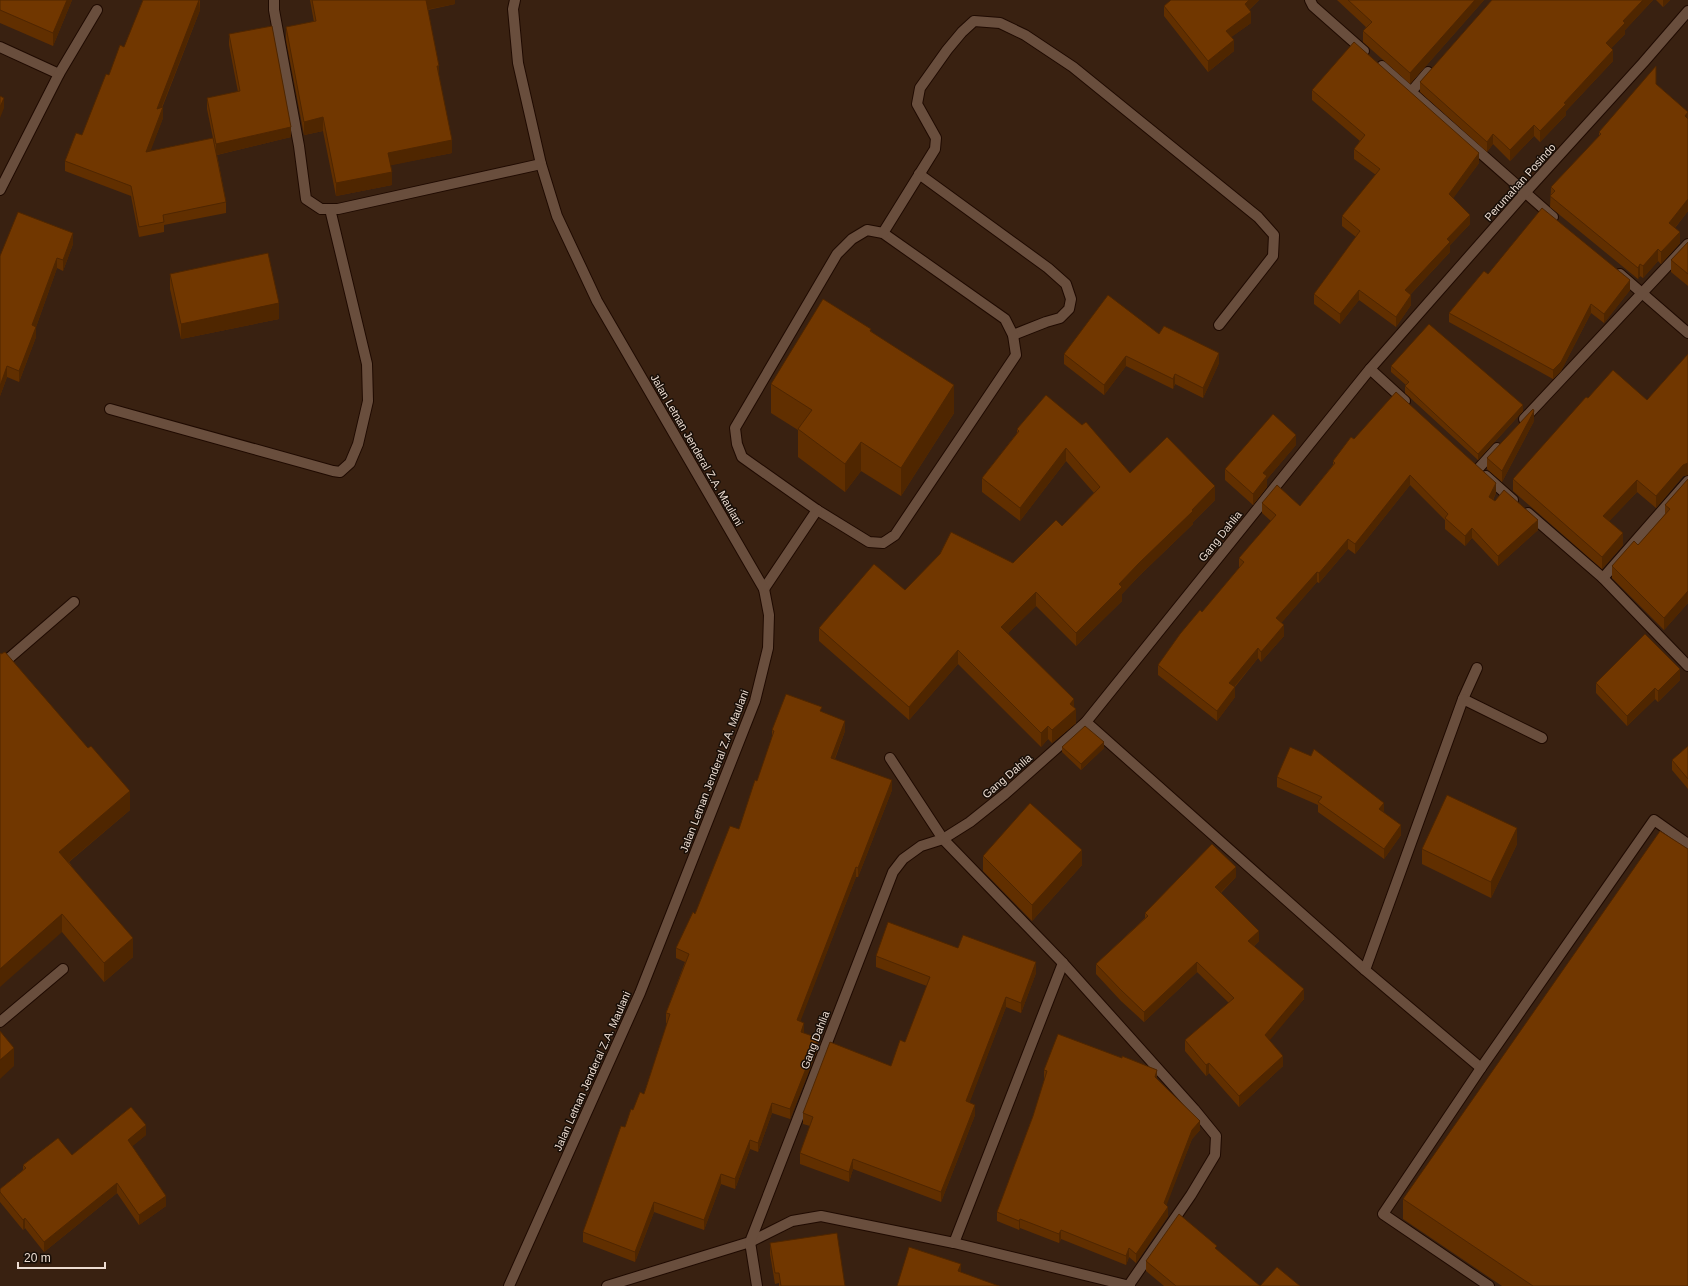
<svg xmlns="http://www.w3.org/2000/svg" width="1688" height="1286" viewBox="0 0 1688 1286" font-family="Helvetica,sans-serif">
<style>
.lines{fill:none;stroke-linecap:round;stroke-linejoin:round}
.minor-casing{stroke:#1f0a00;stroke-width:12}
.minor{stroke:#694e3d;stroke-width:10}
.wall{fill:#612f00}
.shaded-wall{fill:#4f2600}
.building{fill:#713700;stroke:#4f2600}
.labels{text-anchor:middle;dominant-baseline:central;stroke-width:3;stroke-linejoin:round;paint-order:stroke}
.street-label{font-size:11px;fill:#edddd2;stroke:#180e07}
</style>
<rect width="100%" height="100%" fill="#392111"/>
<g class="lines">
<defs>
<g id="minor">
<path d="M 274,0 L 274,10 L 299,146 L 306,199 L 321,209 L 338,209 L 541,164"/>
<path d="M 1310,0 L 1313,6 L 1364,51"/>
<path d="M 0,47 L 59,74"/>
<path d="M 1382,66 L 1553,217"/>
<path d="M 1411,92 L 1428,72"/>
<path d="M 919,174 L 1048,268 L 1066,284 L 1071,299 L 1069,309 L 1060,318 L 1046,322 L 1013,335"/>
<path d="M 0,190 L 59,74 L 97,10"/>
<path d="M 867,230 L 883,233 L 1005,319 L 1013,335 L 1016,355 L 895,535 L 883,543 L 869,542 L 817,510 L 742,457 L 737,444 L 735,428 L 837,254 L 852,239 Z"/>
<path d="M 883,233 L 935,149 L 936,138 L 917,104 L 920,88 L 947,50 L 962,32 L 974,21 L 1000,23 L 1025,35 L 1073,67 L 1258,217 L 1274,235 L 1273,256 L 1219,325"/>
<path d="M 1620,274 L 1688,333"/>
<path d="M 1370,369 L 1405,401"/>
<path d="M 110,409 L 333,471 L 340,472 L 350,463 L 358,444 L 368,401 L 367,364 L 330,209"/>
<path d="M 1524,419 L 1688,244"/>
<path d="M 1478,469 L 1497,448"/>
<path d="M 1486,476 L 1513,500"/>
<path d="M 1528,513 L 1603,578 L 1688,666"/>
<path d="M 1603,578 L 1688,481"/>
<path d="M 764,589 L 817,510"/>
<path d="M 0,666 L 74,602"/>
<path d="M 1463,699 L 1477,668"/>
<path d="M 1086,722 L 1365,970 L 1481,1068"/>
<path d="M 890,758 L 943,839 L 1063,963 L 1194,1109 L 1216,1136 L 1215,1155 L 1191,1195 L 1129,1285"/>
<path d="M 1365,970 L 1463,699 L 1542,738"/>
<path d="M 0,1022 L 63,969"/>
<path d="M 954,1243 L 1063,963"/>
<path d="M 509,1286 L 640,993 L 755,701 L 768,648 L 769,615 L 764,589 L 597,301 L 557,216 L 541,164 L 518,63 L 513,9 L 515,0"/>
<path d="M 607,1286 L 750,1242 L 792,1221 L 821,1216 L 954,1243 L 1130,1286"/>
<path d="M 757,1286 L 750,1242 L 893,872 L 903,859 L 921,846 L 943,839 L 970,822 L 1005,794 L 1086,722 L 1370,369 L 1524,194 L 1643,63 L 1688,11"/>
<path d="M 1489,1286 L 1383,1214 L 1481,1068 L 1654,820 L 1688,844"/>
</g>
</defs>
<!-- minor casing -->
<use href="#minor" class="minor-casing"/>
<!-- minor -->
<use href="#minor" class="minor"/>
</g>
<!-- wall -->
<g class="wall">
<path d="M 0,0 L 72,0 L 53,46 L 0,23 Z"/>
<path d="M 200,0 L 200,10 L 162,108 L 163,118 L 150,151 L 213,138 L 207,109 L 207,98 L 238,92 L 229,45 L 229,34 L 291,137 L 217,155 L 226,202 L 226,213 L 164,225 L 164,232 L 139,237 L 131,196 L 65,171 L 65,161 L 82,135 L 109,75 L 124,47 Z"/>
<path d="M 310,0 L 455,0 L 455,4 L 428,10 L 452,153 L 390,165 L 392,185 L 336,196 L 323,131 L 304,135 L 286,40 L 286,27 L 314,22 Z"/>
<path d="M 1171,0 L 1259,0 L 1249,10 L 1251,23 L 1231,37 L 1234,51 L 1208,72 L 1164,16 L 1164,6 Z"/>
<path d="M 1337,0 L 1484,0 L 1410,84 L 1363,42 L 1363,31 L 1366,27 Z"/>
<path d="M 1492,0 L 1653,0 L 1625,30 L 1625,34 L 1611,48 L 1613,61 L 1566,111 L 1566,115 L 1540,142 L 1534,136 L 1510,161 L 1493,144 L 1487,152 L 1420,92 L 1420,82 Z"/>
<path d="M 1656,0 L 1670,0 L 1663,7 Z"/>
<path d="M 1656,84 L 1688,112 L 1688,211 L 1675,228 L 1680,243 L 1661,264 L 1658,261 L 1643,278 L 1640,276 L 1638,279 L 1550,207 L 1551,187 L 1599,136 L 1599,132 Z"/>
<path d="M 1312,90 L 1479,163 L 1453,198 L 1470,224 L 1450,245 L 1450,252 L 1410,295 L 1411,305 L 1396,327 L 1359,300 L 1340,324 L 1314,304 L 1314,294 L 1356,237 L 1342,226 L 1342,216 L 1376,175 L 1354,159 L 1354,149 L 1360,141 L 1312,100 Z"/>
<path d="M 1688,242 L 1688,286 L 1671,272 L 1671,260 Z"/>
<path d="M 73,244 L 63,271 L 57,268 L 36,327 L 36,337 L 19,382 L 7,377 L 0,396 L 0,256 Z"/>
<path d="M 170,274 L 279,319 L 181,339 L 170,289 Z"/>
<path d="M 1488,274 L 1630,290 L 1604,323 L 1591,313 L 1561,371 L 1553,379 L 1449,322 L 1449,313 Z"/>
<path d="M 871,331 L 954,413 L 901,496 L 861,471 L 845,492 L 798,457 L 798,430 L 771,413 L 771,384 Z"/>
<path d="M 1159,334 L 1219,363 L 1203,398 L 1175,384 L 1173,389 L 1126,366 L 1104,395 L 1064,364 L 1064,354 Z"/>
<path d="M 1688,354 L 1688,475 L 1683,476 L 1656,508 L 1637,492 L 1609,521 L 1623,545 L 1602,569 L 1513,491 L 1513,479 L 1588,398 L 1647,400 Z"/>
<path d="M 1391,366 L 1523,411 L 1478,460 L 1405,393 L 1405,386 L 1406,385 L 1391,372 Z"/>
<path d="M 1046,395 L 1130,473 L 1215,500 L 1193,522 L 1193,524 L 1139,576 L 1122,594 L 1122,601 L 1076,646 L 1036,606 L 1008,633 L 1074,708 L 1076,723 L 1052,743 L 1048,739 L 1041,747 L 958,664 L 909,720 L 819,641 L 819,628 L 905,590 L 1013,563 L 1062,526 L 1094,493 L 1066,461 L 1020,521 L 982,492 L 982,478 L 1017,433 L 1017,429 Z"/>
<path d="M 1534,421 L 1502,482 L 1487,469 L 1487,458 Z"/>
<path d="M 1354,439 L 1496,493 L 1493,500 L 1538,530 L 1498,566 L 1472,538 L 1465,546 L 1445,529 L 1445,520 L 1410,485 L 1355,554 L 1348,549 L 1319,583 L 1317,582 L 1281,623 L 1284,636 L 1261,662 L 1258,658 L 1235,687 L 1235,697 L 1217,721 L 1158,675 L 1158,665 L 1239,568 L 1239,558 L 1271,521 L 1262,513 L 1262,503 L 1300,506 L 1333,465 L 1333,461 Z"/>
<path d="M 1296,445 L 1267,479 L 1267,487 L 1253,505 L 1225,480 L 1225,469 Z"/>
<path d="M 1688,479 L 1688,603 L 1664,630 L 1612,578 L 1612,566 L 1638,545 L 1665,514 L 1665,505 Z"/>
<path d="M 0,653 L 130,810 L 69,862 L 133,957 L 104,982 L 62,932 Z"/>
<path d="M 1680,680 L 1658,702 L 1655,699 L 1627,726 L 1596,693 L 1596,683 Z"/>
<path d="M 822,712 L 845,731 L 835,759 L 892,790 L 858,877 L 856,877 L 800,1021 L 804,1033 L 818,1048 L 790,1119 L 772,1113 L 758,1152 L 750,1149 L 735,1189 L 721,1184 L 704,1230 L 654,1212 L 635,1262 L 583,1242 L 583,1232 L 625,1127 L 633,1110 L 644,1094 L 667,1023 L 666,1023 L 666,1013 L 685,962 L 676,958 L 676,948 L 695,914 L 739,829 L 757,781 L 772,738 L 772,730 Z"/>
<path d="M 1688,746 L 1688,789 L 1672,770 L 1672,760 Z"/>
<path d="M 1062,747 L 1104,748 L 1081,770 L 1062,752 Z"/>
<path d="M 1277,777 L 1384,813 L 1401,835 L 1384,859 L 1318,812 L 1318,805 L 1277,787 Z"/>
<path d="M 1517,844 L 1491,898 L 1422,864 L 1422,849 Z"/>
<path d="M 983,856 L 1082,865 L 1032,921 L 983,871 Z"/>
<path d="M 1236,877 L 1221,893 L 1259,941 L 1254,946 L 1304,999 L 1269,1040 L 1283,1066 L 1239,1107 L 1209,1073 L 1206,1076 L 1185,1051 L 1185,1040 L 1229,1003 L 1197,972 L 1144,1022 L 1121,1001 L 1096,974 L 1096,964 L 1145,918 L 1145,913 Z"/>
<path d="M 958,948 L 1036,973 L 1021,1013 L 1006,1007 L 969,1103 L 975,1115 L 941,1202 L 853,1169 L 849,1182 L 800,1164 L 800,1153 L 810,1126 L 803,1124 L 803,1113 L 891,1066 L 905,1042 L 927,986 L 876,967 L 876,956 Z"/>
<path d="M 1044,1070 L 1157,1079 L 1200,1130 L 1192,1139 L 1166,1205 L 1168,1216 L 1136,1263 L 1129,1257 L 1126,1265 L 1061,1239 L 1059,1243 L 1020,1228 L 1019,1230 L 997,1221 L 997,1212 L 1033,1116 L 1045,1079 L 1044,1079 Z"/>
<path d="M 146,1135 L 132,1146 L 166,1206 L 139,1225 L 117,1193 L 44,1252 L 25,1228 L 23,1230 L 0,1202 L 0,1189 L 23,1170 L 23,1165 L 72,1155 Z"/>
<path d="M 1403,1199 L 1688,1286 L 1502,1286 L 1403,1219 Z"/>
<path d="M 770,1243 L 845,1286 L 779,1286 L 779,1283 L 775,1284 L 770,1254 Z"/>
<path d="M 1217,1250 L 1260,1286 L 1164,1286 L 1146,1271 L 1146,1261 Z"/>
</g>
<!-- shaded-wall -->
<g class="shaded-wall">
<path d="M 67,0 L 72,0 L 53,46 L 53,33 Z"/>
<path d="M 199,0 L 200,10 L 157,119 L 157,109 Z"/>
<path d="M 425,0 L 455,0 L 455,4 L 425,10 Z"/>
<path d="M 1249,0 L 1259,0 L 1245,14 L 1245,4 Z"/>
<path d="M 1475,0 L 1484,0 L 1410,84 L 1410,73 Z"/>
<path d="M 1643,0 L 1653,0 L 1625,30 L 1625,34 L 1606,54 L 1606,43 L 1623,21 Z"/>
<path d="M 1663,0 L 1670,0 L 1663,7 Z"/>
<path d="M 1251,12 L 1251,23 L 1226,41 L 1226,31 Z"/>
<path d="M 1234,40 L 1234,51 L 1208,72 L 1208,61 Z"/>
<path d="M 1613,50 L 1613,61 L 1566,111 L 1566,115 L 1540,142 L 1540,131 L 1564,103 Z"/>
<path d="M 437,66 L 439,66 L 439,79 Z"/>
<path d="M 4,98 L 4,108 L 0,118 L 0,107 Z"/>
<path d="M 163,107 L 163,118 L 146,163 L 146,152 Z"/>
<path d="M 1688,112 L 1688,124 L 1685,116 Z"/>
<path d="M 323,117 L 323,131 L 304,135 L 304,122 Z"/>
<path d="M 1534,125 L 1534,136 L 1510,161 L 1510,150 Z"/>
<path d="M 291,127 L 291,137 L 216,155 L 216,144 Z"/>
<path d="M 1493,134 L 1493,144 L 1487,152 L 1487,142 Z"/>
<path d="M 452,140 L 452,153 L 388,166 L 388,153 Z"/>
<path d="M 1479,153 L 1479,163 L 1449,204 L 1449,194 Z"/>
<path d="M 392,172 L 392,185 L 336,196 L 336,183 Z"/>
<path d="M 1688,199 L 1688,211 L 1669,235 L 1669,223 Z"/>
<path d="M 1470,215 L 1470,224 L 1450,245 L 1450,252 L 1405,300 L 1405,290 L 1447,239 Z"/>
<path d="M 1680,232 L 1680,243 L 1661,264 L 1661,252 Z"/>
<path d="M 73,233 L 73,244 L 63,271 L 63,260 Z"/>
<path d="M 1658,249 L 1658,261 L 1643,278 L 1643,266 Z"/>
<path d="M 57,258 L 57,268 L 36,327 L 36,337 L 19,382 L 19,371 L 32,325 Z"/>
<path d="M 1640,264 L 1640,276 L 1638,279 L 1638,268 Z"/>
<path d="M 1630,280 L 1630,290 L 1604,323 L 1604,314 Z"/>
<path d="M 1359,290 L 1359,300 L 1340,324 L 1340,314 Z"/>
<path d="M 1411,295 L 1411,305 L 1396,327 L 1396,317 Z"/>
<path d="M 279,303 L 279,319 L 181,339 L 181,324 Z"/>
<path d="M 1591,304 L 1591,313 L 1561,371 L 1553,379 L 1553,370 Z"/>
<path d="M 1219,353 L 1219,363 L 1203,398 L 1203,388 Z"/>
<path d="M 1126,356 L 1126,366 L 1104,395 L 1104,385 Z"/>
<path d="M 7,366 L 7,377 L 0,396 L 0,386 Z"/>
<path d="M 1175,374 L 1175,384 L 1173,389 L 1173,379 Z"/>
<path d="M 954,385 L 954,413 L 901,496 L 901,468 Z"/>
<path d="M 1523,405 L 1523,411 L 1478,460 L 1478,454 Z"/>
<path d="M 1534,411 L 1534,421 L 1502,482 L 1502,471 Z"/>
<path d="M 1296,435 L 1296,445 L 1267,479 L 1267,487 L 1253,505 L 1253,494 L 1263,473 Z"/>
<path d="M 861,442 L 861,471 L 845,492 L 845,464 Z"/>
<path d="M 1066,448 L 1066,461 L 1020,521 L 1020,508 Z"/>
<path d="M 1688,463 L 1688,475 L 1683,476 L 1656,508 L 1656,496 L 1683,465 Z"/>
<path d="M 1410,475 L 1410,485 L 1355,554 L 1355,544 Z"/>
<path d="M 1637,480 L 1637,492 L 1603,528 L 1603,516 Z"/>
<path d="M 1496,483 L 1496,493 L 1489,507 L 1489,497 Z"/>
<path d="M 1215,486 L 1215,500 L 1193,522 L 1193,524 L 1139,576 L 1122,594 L 1122,601 L 1076,646 L 1076,633 L 1119,584 L 1139,563 Z"/>
<path d="M 1538,520 L 1538,530 L 1498,566 L 1498,556 Z"/>
<path d="M 1472,528 L 1472,538 L 1465,546 L 1465,536 Z"/>
<path d="M 1623,533 L 1623,545 L 1602,569 L 1602,557 Z"/>
<path d="M 1348,539 L 1348,549 L 1319,583 L 1319,573 Z"/>
<path d="M 1317,572 L 1317,582 L 1276,629 L 1276,618 Z"/>
<path d="M 1688,591 L 1688,603 L 1664,630 L 1664,618 Z"/>
<path d="M 1036,592 L 1036,606 L 1001,640 L 1001,627 Z"/>
<path d="M 1284,625 L 1284,636 L 1261,662 L 1261,652 Z"/>
<path d="M 1258,648 L 1258,658 L 1229,693 L 1229,683 Z"/>
<path d="M 958,650 L 958,664 L 909,720 L 909,707 Z"/>
<path d="M 1680,669 L 1680,680 L 1658,702 L 1658,691 Z"/>
<path d="M 1235,687 L 1235,697 L 1217,721 L 1217,711 Z"/>
<path d="M 1655,688 L 1655,699 L 1627,726 L 1627,716 Z"/>
<path d="M 1074,699 L 1074,710 L 1076,709 L 1076,723 L 1052,743 L 1052,730 L 1070,704 Z"/>
<path d="M 845,721 L 845,731 L 831,768 L 831,758 Z"/>
<path d="M 1048,726 L 1048,739 L 1041,747 L 1041,733 Z"/>
<path d="M 1104,742 L 1104,748 L 1081,770 L 1081,764 Z"/>
<path d="M 892,780 L 892,790 L 858,877 L 858,868 Z"/>
<path d="M 130,791 L 130,810 L 59,870 L 59,852 Z"/>
<path d="M 1384,803 L 1384,813 L 1379,809 Z"/>
<path d="M 1401,825 L 1401,835 L 1384,859 L 1384,849 Z"/>
<path d="M 1517,828 L 1517,844 L 1491,898 L 1491,882 Z"/>
<path d="M 1082,850 L 1082,865 L 1032,921 L 1032,905 Z"/>
<path d="M 856,867 L 856,877 L 797,1030 L 797,1020 Z"/>
<path d="M 1236,867 L 1236,877 L 1215,898 L 1215,887 Z"/>
<path d="M 62,914 L 62,932 L 0,987 L 0,969 Z"/>
<path d="M 1259,931 L 1259,941 L 1248,952 L 1248,941 Z"/>
<path d="M 133,938 L 133,957 L 104,982 L 104,963 Z"/>
<path d="M 1036,962 L 1036,973 L 1021,1013 L 1021,1003 Z"/>
<path d="M 1197,962 L 1197,972 L 1144,1022 L 1144,1012 Z"/>
<path d="M 1304,989 L 1304,999 L 1265,1046 L 1265,1035 Z"/>
<path d="M 1006,997 L 1006,1007 L 966,1112 L 966,1101 Z"/>
<path d="M 804,1023 L 804,1033 L 801,1042 L 801,1032 Z"/>
<path d="M 818,1038 L 818,1048 L 790,1119 L 790,1109 Z"/>
<path d="M 14,1048 L 14,1066 L 0,1079 L 0,1060 Z"/>
<path d="M 1283,1056 L 1283,1066 L 1239,1107 L 1239,1096 Z"/>
<path d="M 1209,1063 L 1209,1073 L 1206,1076 L 1206,1065 Z"/>
<path d="M 1157,1070 L 1157,1079 L 1155,1077 Z"/>
<path d="M 772,1103 L 772,1113 L 758,1152 L 758,1143 Z"/>
<path d="M 975,1105 L 975,1115 L 941,1202 L 941,1192 Z"/>
<path d="M 1200,1121 L 1200,1130 L 1192,1139 L 1164,1212 L 1164,1203 L 1192,1130 Z"/>
<path d="M 146,1125 L 146,1135 L 128,1150 L 128,1140 Z"/>
<path d="M 750,1140 L 750,1149 L 735,1189 L 735,1179 Z"/>
<path d="M 853,1159 L 853,1169 L 849,1182 L 849,1172 Z"/>
<path d="M 721,1174 L 721,1184 L 704,1230 L 704,1220 Z"/>
<path d="M 117,1183 L 117,1193 L 44,1252 L 44,1242 Z"/>
<path d="M 166,1196 L 166,1206 L 139,1225 L 139,1215 Z"/>
<path d="M 654,1202 L 654,1212 L 635,1262 L 635,1252 Z"/>
<path d="M 1168,1207 L 1168,1216 L 1136,1263 L 1136,1254 Z"/>
<path d="M 25,1218 L 25,1228 L 23,1230 L 23,1220 Z"/>
<path d="M 1020,1219 L 1020,1228 L 1019,1230 L 1019,1221 Z"/>
<path d="M 1061,1230 L 1061,1239 L 1059,1243 L 1059,1234 Z"/>
<path d="M 1129,1248 L 1129,1257 L 1126,1265 L 1126,1256 Z"/>
<path d="M 961,1264 L 961,1275 L 958,1271 Z"/>
</g>
<!-- building -->
<g class="building">
<path d="M 0,0 L 67,0 L 53,33 L 0,10 Z"/>
<path d="M 143,0 L 199,0 L 157,109 L 163,107 L 146,152 L 213,138 L 226,202 L 163,215 L 164,222 L 139,227 L 131,186 L 65,161 L 76,133 L 82,135 L 106,74 L 109,75 L 120,45 L 124,47 Z"/>
<path d="M 312,0 L 426,0 L 439,66 L 437,66 L 452,140 L 388,153 L 392,172 L 336,183 L 323,117 L 304,122 L 286,27 L 316,21 Z"/>
<path d="M 1171,0 L 1249,0 L 1245,4 L 1251,12 L 1226,31 L 1234,40 L 1208,61 L 1164,6 Z"/>
<path d="M 1348,0 L 1475,0 L 1410,73 L 1363,31 L 1372,22 Z"/>
<path d="M 1492,0 L 1643,0 L 1623,21 L 1625,23 L 1606,43 L 1613,50 L 1564,103 L 1566,104 L 1540,131 L 1534,125 L 1510,150 L 1493,134 L 1487,142 L 1420,82 Z"/>
<path d="M 272,26 L 291,127 L 216,144 L 207,98 L 240,91 L 229,34 Z"/>
<path d="M 1354,42 L 1479,153 L 1449,194 L 1470,215 L 1447,239 L 1450,242 L 1405,290 L 1411,295 L 1396,317 L 1359,290 L 1340,314 L 1314,294 L 1360,231 L 1342,216 L 1380,169 L 1354,149 L 1365,135 L 1312,90 Z"/>
<path d="M 1656,66 L 1656,84 L 1688,112 L 1685,116 L 1688,119 L 1688,199 L 1669,223 L 1680,232 L 1661,252 L 1658,249 L 1643,266 L 1640,264 L 1638,268 L 1550,196 L 1555,191 L 1551,187 L 1601,134 L 1599,132 Z"/>
<path d="M 0,96 L 4,98 L 0,107 Z"/>
<path d="M 1542,208 L 1630,280 L 1604,314 L 1591,304 L 1561,362 L 1553,370 L 1449,313 L 1484,271 L 1488,274 Z"/>
<path d="M 18,212 L 73,233 L 63,260 L 57,258 L 32,325 L 36,327 L 19,371 L 7,366 L 0,386 L 0,256 Z"/>
<path d="M 1688,242 L 1688,274 L 1671,260 Z"/>
<path d="M 268,253 L 279,303 L 181,324 L 170,274 Z"/>
<path d="M 1108,295 L 1159,334 L 1164,326 L 1219,353 L 1203,388 L 1175,374 L 1173,379 L 1126,356 L 1104,385 L 1064,354 Z"/>
<path d="M 823,299 L 871,329 L 870,331 L 954,385 L 901,468 L 861,442 L 845,464 L 798,429 L 812,410 L 771,384 Z"/>
<path d="M 1429,324 L 1523,405 L 1478,454 L 1405,386 L 1409,382 L 1391,366 Z"/>
<path d="M 1688,354 L 1688,463 L 1683,465 L 1656,496 L 1637,480 L 1603,516 L 1623,533 L 1602,557 L 1513,479 L 1586,397 L 1588,398 L 1613,370 L 1647,400 Z"/>
<path d="M 1396,392 L 1496,483 L 1489,497 L 1495,501 L 1504,490 L 1538,520 L 1498,556 L 1472,528 L 1465,536 L 1445,518 L 1448,514 L 1410,475 L 1355,544 L 1348,539 L 1319,573 L 1317,572 L 1276,618 L 1284,625 L 1261,652 L 1258,648 L 1229,683 L 1235,687 L 1217,711 L 1158,665 L 1180,634 L 1200,610 L 1202,612 L 1244,562 L 1239,558 L 1276,515 L 1262,503 L 1277,485 L 1300,506 L 1335,463 L 1333,461 L 1351,437 L 1354,439 Z"/>
<path d="M 1046,395 L 1082,425 L 1086,422 L 1130,473 L 1167,437 L 1215,486 L 1192,510 L 1193,511 L 1139,563 L 1119,584 L 1122,587 L 1076,633 L 1036,592 L 1001,627 L 1074,699 L 1070,704 L 1076,709 L 1052,730 L 1048,726 L 1041,733 L 958,650 L 909,707 L 819,628 L 874,564 L 905,590 L 940,554 L 951,532 L 1013,563 L 1056,520 L 1062,526 L 1100,487 L 1066,448 L 1020,508 L 982,478 L 1019,431 L 1017,429 Z"/>
<path d="M 1533,409 L 1534,411 L 1502,471 L 1487,458 Z"/>
<path d="M 1273,414 L 1296,435 L 1263,473 L 1267,476 L 1253,494 L 1225,469 Z"/>
<path d="M 1688,479 L 1688,591 L 1664,618 L 1612,566 L 1634,541 L 1638,545 L 1670,509 L 1665,505 Z"/>
<path d="M 1645,634 L 1680,669 L 1658,691 L 1655,688 L 1627,716 L 1596,683 Z"/>
<path d="M 5,652 L 88,748 L 91,746 L 130,791 L 59,852 L 133,938 L 104,963 L 62,914 L 0,969 L 0,653 L 1,654 Z"/>
<path d="M 786,694 L 822,707 L 820,711 L 845,721 L 831,758 L 892,780 L 858,868 L 856,867 L 797,1020 L 804,1023 L 801,1032 L 818,1038 L 790,1109 L 772,1103 L 758,1143 L 750,1140 L 735,1179 L 721,1174 L 704,1220 L 654,1202 L 635,1252 L 583,1232 L 621,1126 L 625,1127 L 631,1109 L 633,1110 L 640,1092 L 644,1094 L 670,1014 L 666,1013 L 689,954 L 676,948 L 693,912 L 695,914 L 730,826 L 739,829 L 755,780 L 757,781 L 774,731 L 772,730 Z"/>
<path d="M 1085,726 L 1104,742 L 1081,764 L 1062,747 Z"/>
<path d="M 1688,746 L 1688,779 L 1672,760 Z"/>
<path d="M 1290,747 L 1311,756 L 1314,749 L 1384,803 L 1379,809 L 1401,825 L 1384,849 L 1318,802 L 1322,797 L 1277,777 Z"/>
<path d="M 1447,795 L 1517,828 L 1491,882 L 1422,849 Z"/>
<path d="M 1030,803 L 1082,850 L 1032,905 L 983,856 Z"/>
<path d="M 1660,831 L 1688,849 L 1688,1286 L 1533,1286 L 1403,1199 Z"/>
<path d="M 1212,844 L 1236,867 L 1215,887 L 1259,931 L 1248,941 L 1304,989 L 1265,1035 L 1283,1056 L 1239,1096 L 1209,1063 L 1206,1065 L 1185,1040 L 1234,998 L 1197,962 L 1144,1012 L 1121,990 L 1096,964 L 1148,916 L 1145,913 Z"/>
<path d="M 888,922 L 958,948 L 963,935 L 1036,962 L 1021,1003 L 1006,997 L 966,1101 L 975,1105 L 941,1192 L 853,1159 L 849,1172 L 800,1153 L 813,1117 L 803,1113 L 830,1042 L 891,1066 L 900,1040 L 905,1042 L 930,977 L 876,956 Z"/>
<path d="M 0,1031 L 14,1048 L 0,1060 Z"/>
<path d="M 1058,1034 L 1122,1058 L 1122,1056 L 1157,1070 L 1155,1077 L 1200,1121 L 1192,1130 L 1164,1203 L 1168,1207 L 1136,1254 L 1129,1248 L 1126,1256 L 1061,1230 L 1059,1234 L 1020,1219 L 1019,1221 L 997,1212 L 1033,1116 L 1047,1071 L 1044,1070 Z"/>
<path d="M 131,1107 L 146,1125 L 128,1140 L 166,1196 L 139,1215 L 117,1183 L 44,1242 L 25,1218 L 23,1220 L 0,1192 L 0,1189 L 26,1168 L 23,1165 L 58,1138 L 72,1155 Z"/>
<path d="M 1179,1214 L 1217,1246 L 1215,1248 L 1260,1286 L 1176,1286 L 1146,1261 Z"/>
<path d="M 837,1233 L 845,1286 L 781,1286 L 779,1273 L 775,1273 L 770,1243 Z"/>
<path d="M 909,1247 L 961,1264 L 958,1271 L 999,1286 L 897,1286 Z"/>
<path d="M 1277,1267 L 1300,1286 L 1260,1286 Z"/>
</g>
<g class="labels">
<!-- street labels -->
<g class="street-label">
<text transform="translate(1520 182) rotate(-48)">Perumahan Posindo</text>
<text transform="translate(697 450) rotate(60)">Jalan Letnan Jenderal Z.A. Maulani</text>
<text transform="translate(1220 536) rotate(-51)">Gang Dahlia</text>
<text transform="translate(714 771) rotate(-69)">Jalan Letnan Jenderal Z.A. Maulani</text>
<text transform="translate(1007 776) rotate(-41)">Gang Dahlia</text>
<text transform="translate(815 1040) rotate(-69)">Gang Dahlia</text>
<text transform="translate(592 1071) rotate(-66)">Jalan Letnan Jenderal Z.A. Maulani</text>
</g>
</g>
<!-- scale -->
<path d="M18 1262v6h87v-6" fill="none" stroke="#edddd2" stroke-width="2"/>
<text x="24" y="1262" font-size="12" fill="#edddd2" stroke="#180e07" stroke-width="3" paint-order="stroke">20 m</text>
</svg>
